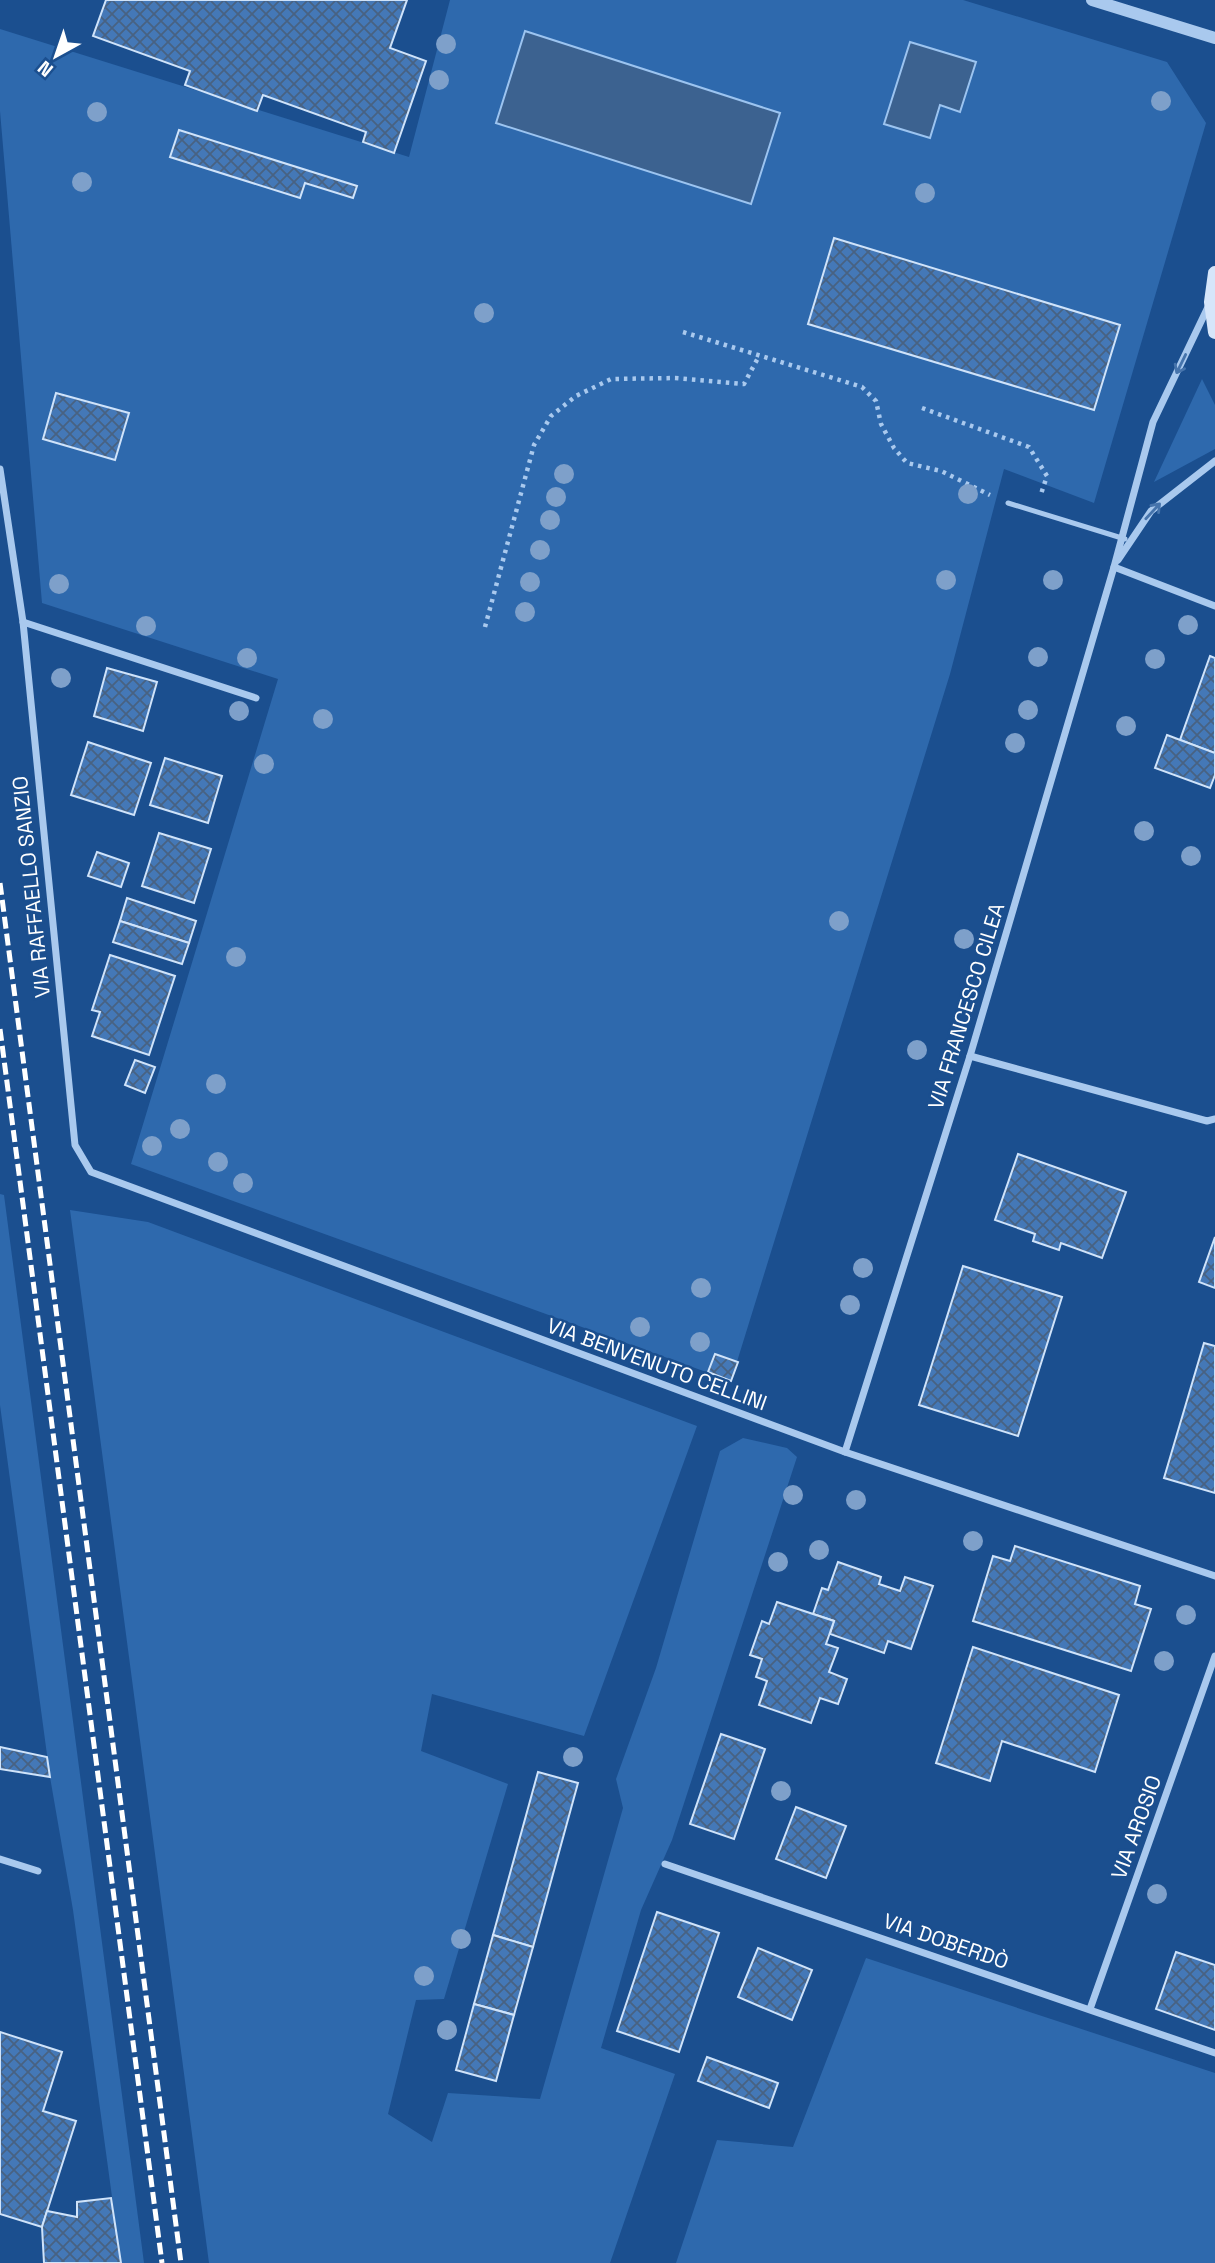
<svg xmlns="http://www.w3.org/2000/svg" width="1215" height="2263" viewBox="0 0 1215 2263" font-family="'Space Grotesk',sans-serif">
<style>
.grass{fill:#2e69ad}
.water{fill:#3c6290;stroke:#9cc4f0;stroke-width:2}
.building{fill:url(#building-cross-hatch);stroke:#cfe3fa;stroke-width:2}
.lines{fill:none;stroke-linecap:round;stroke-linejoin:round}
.path{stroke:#a9c9ee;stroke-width:4.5;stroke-dasharray:3.5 5;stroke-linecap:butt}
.service{stroke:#a9c9ee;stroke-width:5}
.minor{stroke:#a9c9ee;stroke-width:7}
.tertiary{stroke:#a9c9ee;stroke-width:12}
.secondary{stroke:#d6e6fa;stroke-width:14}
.rail{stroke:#fff;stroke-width:5;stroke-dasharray:12 5;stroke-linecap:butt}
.tree{fill:#7ea0ca}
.oneway{stroke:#4674ac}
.labels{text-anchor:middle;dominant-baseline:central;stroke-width:5;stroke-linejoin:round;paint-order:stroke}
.street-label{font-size:21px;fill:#fff;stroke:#1b4f8f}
</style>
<defs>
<pattern id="building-cross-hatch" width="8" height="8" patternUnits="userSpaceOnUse" patternTransform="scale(1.75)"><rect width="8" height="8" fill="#4478b7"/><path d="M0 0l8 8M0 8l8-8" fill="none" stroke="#486282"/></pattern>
</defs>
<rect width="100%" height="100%" fill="#1b4f8f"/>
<!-- grass -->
<g class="grass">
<path d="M 450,0 L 963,0 L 1167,62 L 1206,123 L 1094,503 L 1004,469 L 950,674 L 731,1381 L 131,1164 L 278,679 L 42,603 L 0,111 L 0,29 L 409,157 Z"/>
<path d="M 1202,379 L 1215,405 L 1215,449 L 1154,482 Z"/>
<path d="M 0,1194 L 4,1195 L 144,2263 L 121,2263 L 73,1910 L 50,1777 L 0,1405 Z"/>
<path d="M 70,1210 L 148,1222 L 697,1426 L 584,1736 L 432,1694 L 421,1751 L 508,1784 L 444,1999 L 416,2000 L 388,2114 L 432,2142 L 448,2093 L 540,2099 L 623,1808 L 616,1779 L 656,1668 L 720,1451 L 743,1438 L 787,1448 L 797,1457 L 672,1840 L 641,1910 L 601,2048 L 675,2074 L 610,2263 L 209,2263 Z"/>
<path d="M 866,1958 L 1215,2073 L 1215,2263 L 676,2263 L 717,2140 L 793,2147 Z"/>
</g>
<!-- water -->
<g class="water">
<path d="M 525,31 L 780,113 L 751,204 L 496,123 Z"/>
<path d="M 910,42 L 976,62 L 960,112 L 940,105 L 930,138 L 884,124 Z"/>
</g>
<!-- building -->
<g class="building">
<path d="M 106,0 L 407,0 L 390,48 L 426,61 L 394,153 L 363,142 L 366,132 L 263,95 L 257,111 L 185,85 L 190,71 L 93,36 Z"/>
<path d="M 179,130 L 357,186 L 353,198 L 305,183 L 300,198 L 170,157 Z"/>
<path d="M 834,238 L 1120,325 L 1094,410 L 808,324 Z"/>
<path d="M 56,393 L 129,413 L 115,460 L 43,439 Z"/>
<path d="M 1210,656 L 1215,658 L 1215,753 L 1180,740 Z"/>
<path d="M 107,668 L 157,682 L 143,731 L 94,716 Z"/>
<path d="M 1167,735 L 1215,753 L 1215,775 L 1210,788 L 1155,768 Z"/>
<path d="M 88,742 L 151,763 L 134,815 L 71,795 Z"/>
<path d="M 165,758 L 222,776 L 208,823 L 150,805 Z"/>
<path d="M 159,833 L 211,849 L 194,903 L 142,886 Z"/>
<path d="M 97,852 L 129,863 L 121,887 L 88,876 Z"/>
<path d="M 127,898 L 196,921 L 189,943 L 120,921 Z"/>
<path d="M 120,921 L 189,943 L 182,964 L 113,942 Z"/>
<path d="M 110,955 L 175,976 L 149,1055 L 92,1036 L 100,1012 L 92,1010 Z"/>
<path d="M 135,1060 L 155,1067 L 145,1093 L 125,1085 Z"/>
<path d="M 1018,1154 L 1126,1192 L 1102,1258 L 1061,1243 L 1059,1250 L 1033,1241 L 1035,1234 L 995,1220 Z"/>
<path d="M 1215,1237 L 1215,1288 L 1199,1282 Z"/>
<path d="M 963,1266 L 1062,1297 L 1018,1436 L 919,1405 Z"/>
<path d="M 1204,1343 L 1215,1346 L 1215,1493 L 1164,1478 Z"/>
<path d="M 715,1354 L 738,1362 L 731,1381 L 708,1372 Z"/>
<path d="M 1015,1546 L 1140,1586 L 1135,1604 L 1151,1609 L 1131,1671 L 973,1621 L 993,1556 L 1010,1561 Z"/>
<path d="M 838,1562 L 881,1577 L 879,1584 L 900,1591 L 905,1577 L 933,1586 L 911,1649 L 888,1641 L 884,1653 L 830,1634 L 834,1621 L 813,1614 L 822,1588 L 828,1590 Z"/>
<path d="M 777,1602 L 834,1621 L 826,1644 L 838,1648 L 829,1672 L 847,1679 L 838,1704 L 820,1698 L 811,1723 L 759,1705 L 767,1681 L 756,1677 L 762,1659 L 750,1655 L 762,1621 L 769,1624 Z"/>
<path d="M 973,1647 L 1119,1695 L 1095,1772 L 1002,1741 L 990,1781 L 936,1763 Z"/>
<path d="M 721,1734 L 765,1749 L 734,1839 L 690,1824 Z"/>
<path d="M 0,1747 L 47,1757 L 50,1777 L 0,1769 Z"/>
<path d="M 538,1772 L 578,1783 L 533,1947 L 493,1935 Z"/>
<path d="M 796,1807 L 846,1826 L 826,1878 L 776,1859 Z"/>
<path d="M 657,1912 L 719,1933 L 679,2052 L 617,2031 Z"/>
<path d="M 493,1935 L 533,1947 L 514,2015 L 474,2004 Z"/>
<path d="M 758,1948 L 812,1970 L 792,2020 L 738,1997 Z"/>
<path d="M 1176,1952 L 1215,1965 L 1215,2030 L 1156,2009 Z"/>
<path d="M 474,2004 L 514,2015 L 496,2081 L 456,2070 Z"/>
<path d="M 0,2032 L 62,2052 L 43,2111 L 76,2121 L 42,2227 L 0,2214 Z"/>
<path d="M 707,2057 L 778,2083 L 769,2108 L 698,2081 Z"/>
<path d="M 111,2198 L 121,2263 L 44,2263 L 42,2227 L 47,2211 L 77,2217 L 77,2202 Z"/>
</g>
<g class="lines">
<!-- path -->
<g class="path">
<path d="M 683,332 L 862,387 L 876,401 L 881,424 L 894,448 L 907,463 L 941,471 L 990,495"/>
<path d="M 922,408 L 1029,447 L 1047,476 L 1041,494"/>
<path d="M 485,627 L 534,445 L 551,416 L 576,396 L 611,379 L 675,378 L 744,384 L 759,356"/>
</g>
<!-- service -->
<path class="service" d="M 1008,503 L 1125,539"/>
<!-- minor -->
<g class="minor">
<path d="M 0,469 L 23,622 L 75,1145 L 91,1172 L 845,1452 L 1215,1576"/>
<path d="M 1118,560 L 1151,511 L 1215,461"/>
<path d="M 1114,567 L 1215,606"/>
<path d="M 23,622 L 256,698"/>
<path d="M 970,1056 L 1207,1121 L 1215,1119"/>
<path d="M 845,1452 L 970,1056 L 1114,567 L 1153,422 L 1208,307"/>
<path d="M 0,1859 L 38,1871"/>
<path d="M 665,1864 L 1215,2053"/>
<path d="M 1090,2009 L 1215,1656"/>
</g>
<!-- tertiary -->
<path class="tertiary" d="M 1092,0 L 1215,38"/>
<!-- secondary -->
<path class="secondary" d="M 1215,273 L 1211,302 L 1215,332"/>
<!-- rail -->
<g class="rail">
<path d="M 0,883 L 181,2263"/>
<path d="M 0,1029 L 162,2263"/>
</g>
</g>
<!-- trees -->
<g class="tree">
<circle cx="446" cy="44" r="10"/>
<circle cx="439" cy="80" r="10"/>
<circle cx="1161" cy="101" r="10"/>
<circle cx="97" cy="112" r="10"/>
<circle cx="82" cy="182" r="10"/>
<circle cx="925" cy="193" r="10"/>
<circle cx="484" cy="313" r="10"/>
<circle cx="564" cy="474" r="10"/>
<circle cx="968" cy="494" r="10"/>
<circle cx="556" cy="497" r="10"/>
<circle cx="550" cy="520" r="10"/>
<circle cx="540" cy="550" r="10"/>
<circle cx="946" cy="580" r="10"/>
<circle cx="1053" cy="580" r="10"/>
<circle cx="530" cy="582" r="10"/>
<circle cx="59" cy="584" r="10"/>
<circle cx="525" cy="612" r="10"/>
<circle cx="1188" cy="625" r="10"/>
<circle cx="146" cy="626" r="10"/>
<circle cx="1038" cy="657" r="10"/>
<circle cx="247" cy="658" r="10"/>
<circle cx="1155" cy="659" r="10"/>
<circle cx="61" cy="678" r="10"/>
<circle cx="1028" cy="710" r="10"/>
<circle cx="239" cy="711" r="10"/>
<circle cx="323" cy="719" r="10"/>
<circle cx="1126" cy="726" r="10"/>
<circle cx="1015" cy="743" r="10"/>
<circle cx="264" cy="764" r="10"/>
<circle cx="1144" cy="831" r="10"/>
<circle cx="1191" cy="856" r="10"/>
<circle cx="839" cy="921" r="10"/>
<circle cx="964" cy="939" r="10"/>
<circle cx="236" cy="957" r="10"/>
<circle cx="917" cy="1050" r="10"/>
<circle cx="216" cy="1084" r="10"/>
<circle cx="180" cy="1129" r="10"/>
<circle cx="152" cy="1146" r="10"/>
<circle cx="218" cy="1162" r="10"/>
<circle cx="243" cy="1183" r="10"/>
<circle cx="863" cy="1268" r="10"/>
<circle cx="701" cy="1288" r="10"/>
<circle cx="850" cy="1305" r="10"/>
<circle cx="640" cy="1327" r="10"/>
<circle cx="700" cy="1342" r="10"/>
<circle cx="793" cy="1495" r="10"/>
<circle cx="856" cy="1500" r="10"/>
<circle cx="973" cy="1541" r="10"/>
<circle cx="819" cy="1550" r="10"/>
<circle cx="778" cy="1562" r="10"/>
<circle cx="1186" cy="1615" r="10"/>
<circle cx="1164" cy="1661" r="10"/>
<circle cx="573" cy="1757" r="10"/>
<circle cx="781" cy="1791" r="10"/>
<circle cx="1157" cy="1894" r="10"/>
<circle cx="461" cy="1939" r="10"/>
<circle cx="424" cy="1976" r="10"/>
<circle cx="447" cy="2030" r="10"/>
</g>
<!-- one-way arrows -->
<defs><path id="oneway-shaft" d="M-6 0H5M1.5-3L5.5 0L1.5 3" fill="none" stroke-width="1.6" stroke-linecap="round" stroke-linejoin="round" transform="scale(1.75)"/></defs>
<g class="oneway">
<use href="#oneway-shaft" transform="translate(1181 364) rotate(116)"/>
<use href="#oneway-shaft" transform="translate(1153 511) rotate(-47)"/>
</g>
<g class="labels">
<!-- street labels -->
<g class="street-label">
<text transform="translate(31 887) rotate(-96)">VIA RAFFAELLO SANZIO</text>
<text transform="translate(966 1006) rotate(-73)">VIA FRANCESCO CILEA</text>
<text transform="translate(657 1364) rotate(20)">VIA BENVENUTO CELLINI</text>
<text transform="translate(1136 1827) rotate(-70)">VIA AROSIO</text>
<text transform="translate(946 1941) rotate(19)">VIA DOBERDÒ</text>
</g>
</g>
<!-- north arrow -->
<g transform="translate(56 56) rotate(220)" stroke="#1b4f8f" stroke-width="5" paint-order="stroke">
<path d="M0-5L12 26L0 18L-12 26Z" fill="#ffffff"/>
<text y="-10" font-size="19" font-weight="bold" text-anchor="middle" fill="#ffffff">N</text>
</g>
</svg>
